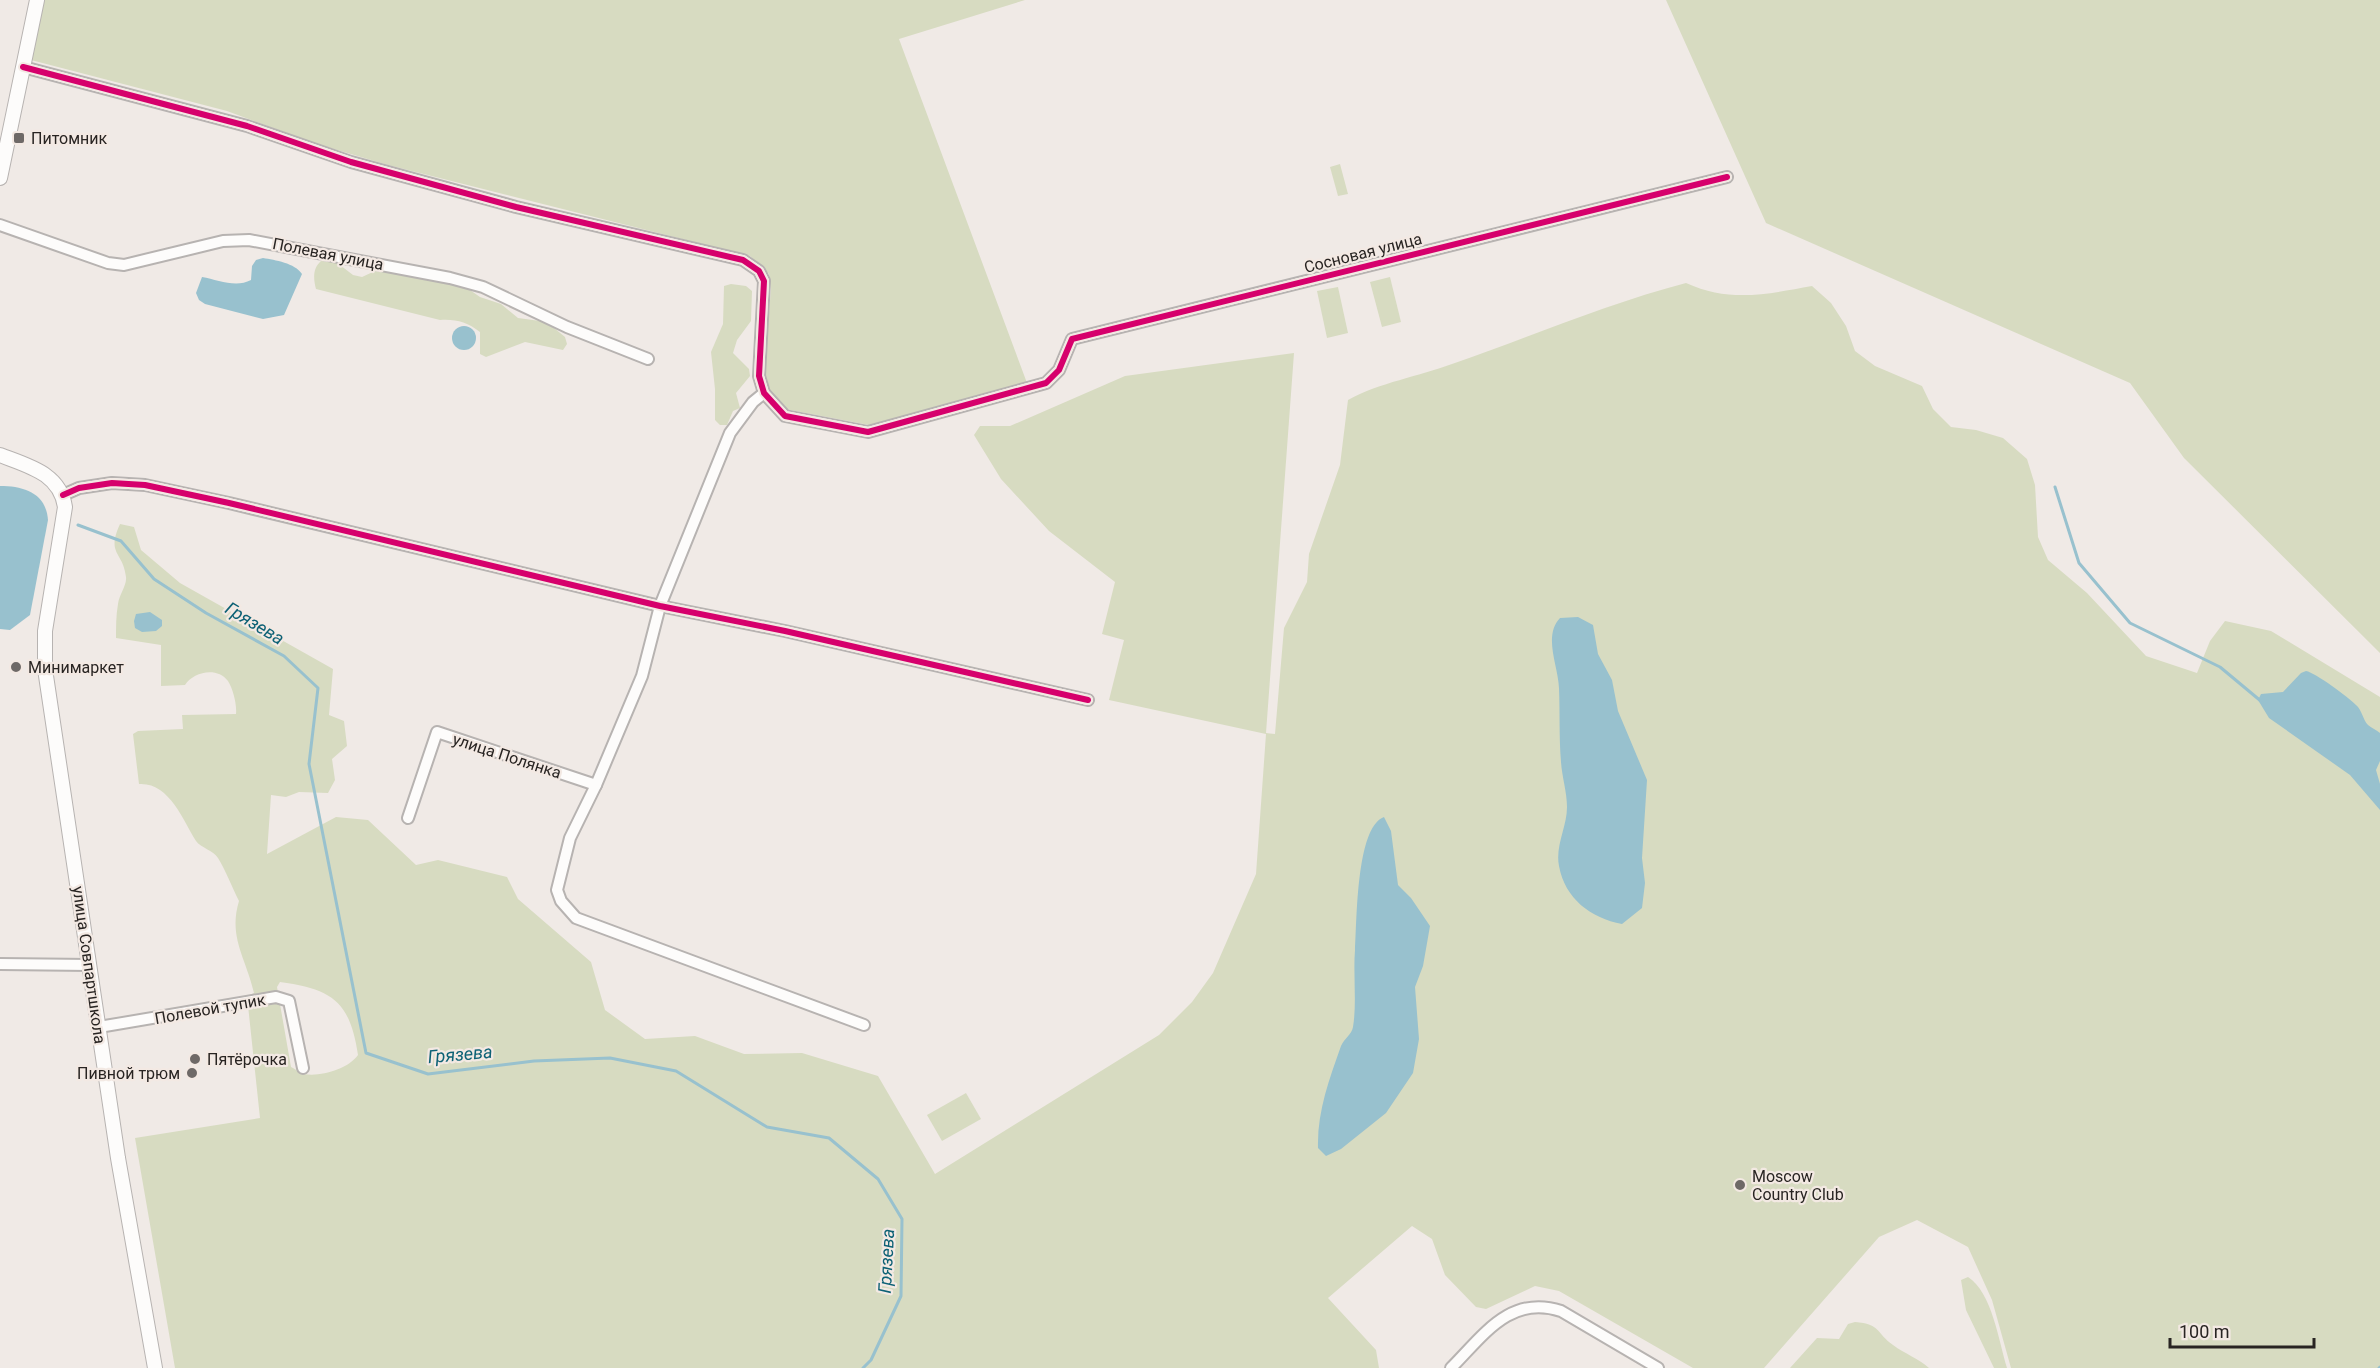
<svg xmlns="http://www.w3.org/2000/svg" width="2380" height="1368" viewBox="0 0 2380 1368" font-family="Roboto,sans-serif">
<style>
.green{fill:#d7dbc1;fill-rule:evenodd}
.water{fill:#98c1ce}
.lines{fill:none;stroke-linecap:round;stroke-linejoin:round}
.stream{stroke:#98c1ce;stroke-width:3}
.minor-casing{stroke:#b7b3b1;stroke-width:14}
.tertiary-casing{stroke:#b7b3b1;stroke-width:16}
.minor{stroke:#fdfcfb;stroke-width:10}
.tertiary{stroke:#fdfcfb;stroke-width:14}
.cycleway-casing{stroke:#f3e9e3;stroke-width:10}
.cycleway{stroke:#d6006c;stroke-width:6}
.poi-dot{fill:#6e6967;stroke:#f3e9e3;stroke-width:2}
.labels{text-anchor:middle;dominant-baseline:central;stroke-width:4.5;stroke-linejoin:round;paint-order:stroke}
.poi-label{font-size:16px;fill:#282422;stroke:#f3e9e3;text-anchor:start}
.street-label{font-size:16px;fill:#282422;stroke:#f3e9e3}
.water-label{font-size:18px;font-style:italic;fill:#0d6175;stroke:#f3e9e3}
</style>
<rect width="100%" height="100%" fill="#f0eae6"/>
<!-- green -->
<g class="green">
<path d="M 44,0 L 1025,0 L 899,39 L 1027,383 L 869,425 L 785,409 L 768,392 L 764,372 L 771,289 L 769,274 L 750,256 L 388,165 L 317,144 L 227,111 L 31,60 Z"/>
<path d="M 1666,0 L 2380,0 L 2380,653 L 2184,458 L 2130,383 L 1766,223 Z"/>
<path d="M 1340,164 L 1348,194 L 1338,196 L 1330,167 Z"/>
<path d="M 321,261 L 336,262 L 353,275 L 362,277 L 375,271 L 397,273 L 467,288 L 480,297 L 501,304 L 518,318 L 540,321 L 554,328 L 565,337 L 567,344 L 563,350 L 525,342 L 486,357 L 480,354 L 480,332 C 467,322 456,319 440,320 L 316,289 C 313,278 313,268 321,261 Z"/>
<path d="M 1390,277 L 1401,322 L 1382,327 L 1370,282 Z"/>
<path d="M 1686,283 C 1730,303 1767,294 1812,286 L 1831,303 L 1846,326 L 1855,351 L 1875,366 L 1922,386 L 1933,409 L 1951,427 L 1976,430 L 2003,438 L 2027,459 L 2035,485 L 2038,537 L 2048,560 L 2087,593 L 2146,656 L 2197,673 L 2210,641 L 2225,621 L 2271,631 L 2380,697 L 2380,1368 L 2011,1368 L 1992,1300 L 1968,1247 L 1917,1220 L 1879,1237 L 1764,1368 L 1693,1368 L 1559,1291 L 1535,1286 L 1486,1309 L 1476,1307 L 1445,1275 L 1432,1239 L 1412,1226 L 1328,1298 L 1376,1350 L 1379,1368 L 175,1368 L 135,1138 L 260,1118 L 247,996 L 254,993 C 246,958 228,937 239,901 C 232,887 226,871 218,858 C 213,850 201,848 196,841 C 183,820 169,782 139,784 L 133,734 L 138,731 L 183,729 L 182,715 L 236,714 C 237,704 233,689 228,681 C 217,666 193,672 185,685 L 161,686 L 161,645 L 116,638 C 116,627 116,615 118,604 C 119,595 127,585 126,577 C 123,551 106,555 120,524 L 134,527 L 141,550 L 180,583 L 333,669 L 329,715 L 344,721 L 347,746 L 332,759 L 335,780 L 328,793 L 299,792 L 286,797 L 271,795 L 267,854 L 336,817 L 368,820 L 416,865 L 438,860 L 507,877 L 518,899 L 591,962 L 605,1010 L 645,1039 L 695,1036 L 744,1054 L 802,1053 L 878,1076 L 935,1174 L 1159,1035 L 1192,1002 L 1213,973 L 1256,874 L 1266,734 L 1109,700 L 1124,640 L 1102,634 L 1115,582 L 1049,531 L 1001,479 L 974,435 L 980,426 L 1010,426 L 1125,376 L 1294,353 L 1266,733 L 1275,734 L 1284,628 L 1307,582 L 1309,554 L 1340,465 L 1348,400 C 1381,382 1417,377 1452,364 C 1530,337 1606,304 1686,283 ZM 280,982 C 333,989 350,1002 358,1055 C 348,1069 321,1077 304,1074 C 300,1073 295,1069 291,1067 L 277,987 Z"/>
<path d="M 731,284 L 746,286 L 752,291 L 751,321 L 737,340 L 733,353 L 749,369 L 750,376 L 736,393 L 740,408 L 733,411 L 727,425 L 720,425 L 715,420 L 715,389 L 711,352 L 723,324 L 724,286 Z"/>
<path d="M 1338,287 L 1348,333 L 1327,338 L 1317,291 Z"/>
<path d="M 966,1093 L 981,1119 L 942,1141 L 927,1115 Z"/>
<path d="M 1968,1277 C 1992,1292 1999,1342 2007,1368 L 1994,1368 L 1966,1310 L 1961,1280 Z"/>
<path d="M 1855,1322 C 1881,1324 1876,1333 1893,1345 C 1905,1354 1918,1358 1929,1368 L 1790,1368 L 1817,1338 L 1839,1339 L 1848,1324 Z"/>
</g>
<!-- water -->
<g class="water">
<path d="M 263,258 C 275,260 295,263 302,274 L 284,315 L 263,319 L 205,304 L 199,300 L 196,293 L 202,277 C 218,280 236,288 251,280 L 252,266 L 256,260 Z"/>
<circle cx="464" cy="338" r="12"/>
<path d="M 0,486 C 24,486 46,493 48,520 L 30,615 L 10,630 L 0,629 Z"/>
<path d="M 150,612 L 162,620 L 162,626 L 156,631 L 142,632 L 135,628 L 134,621 L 136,614 Z"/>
<path d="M 1578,617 L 1593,625 L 1598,654 L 1612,680 L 1618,711 L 1647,780 L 1642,858 L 1645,883 L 1642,908 L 1622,924 C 1591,918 1565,899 1559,866 C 1555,846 1567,827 1567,807 C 1567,792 1562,777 1561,762 C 1559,737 1560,713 1559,688 C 1558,665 1543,636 1560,618 Z"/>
<path d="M 2306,671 C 2316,673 2348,697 2356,705 C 2362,710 2363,720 2368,725 C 2371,728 2377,730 2380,733 L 2380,761 L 2376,770 L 2380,784 L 2380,810 L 2350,775 L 2269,718 L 2258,700 L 2261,694 L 2283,692 L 2301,673 Z"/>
<path d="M 1384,817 L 1391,831 L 1398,885 L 1411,898 L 1430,926 L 1423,966 L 1415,987 L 1419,1039 L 1413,1073 L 1386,1113 L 1341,1149 L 1326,1156 L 1318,1148 C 1317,1112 1329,1080 1341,1046 C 1344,1039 1352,1034 1353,1027 C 1357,1003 1353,975 1355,950 C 1357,921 1356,827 1384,817 Z"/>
</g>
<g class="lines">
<!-- stream -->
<g class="stream">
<path d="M 2055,487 L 2079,563 L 2130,623 L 2220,667 L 2262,702"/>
<path d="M 78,525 L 121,541 L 154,579 L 206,613 L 284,656 L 318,688 L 309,764 L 366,1053 L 428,1074 L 534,1061 L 610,1058 L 676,1071 L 767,1127 L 829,1138 L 878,1179 L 902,1219 L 901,1296 L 871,1360 L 863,1368"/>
<path d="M 2379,1368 L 2380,1367"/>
</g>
<defs>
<g id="minor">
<path d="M 23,67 L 247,126 L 351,162 L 516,207 L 743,260 L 759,271 L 764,281 L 759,376 L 764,393 L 785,416 L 868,432 L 1046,383 L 1059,370 L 1072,339 L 1727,177"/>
<path d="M 0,225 L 108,263 L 124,265 L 223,241 L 249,240 L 450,278 L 483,287 L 567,327 L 648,359"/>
<path d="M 764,393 L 753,402 L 730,433 L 660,606 L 642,676 L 596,785 L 570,838 L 557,890 L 561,901 L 576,918 L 864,1025"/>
<path d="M 63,495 L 79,488 L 112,483 L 145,485 L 229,503 L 660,606 L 785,631 L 1088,700"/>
<path d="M 408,818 L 437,732 L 596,785"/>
<path d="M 0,964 L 90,965"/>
<path d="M 99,1027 L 276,997 L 289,1001 L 303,1068"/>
<path d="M 1451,1368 C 1483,1336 1510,1294 1561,1311 L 1658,1368"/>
</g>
<g id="tertiary">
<path d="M 0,178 L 37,0"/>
<path d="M 0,455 C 28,466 60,473 65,507 L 45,631 L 45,669 L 118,1158 L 155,1368"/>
</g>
</defs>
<!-- minor casing -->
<use href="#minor" class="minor-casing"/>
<!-- tertiary casing -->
<use href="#tertiary" class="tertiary-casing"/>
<!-- minor -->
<use href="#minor" class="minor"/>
<!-- tertiary -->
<use href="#tertiary" class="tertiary"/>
<defs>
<g id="cycleway">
<path d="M 23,67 L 247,126 L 351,162 L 516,207 L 743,260 L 759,271 L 764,281 L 759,376 L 764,393 L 785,416 L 868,432 L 1046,383 L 1059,370 L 1072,339 L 1727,177"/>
<path d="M 63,495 L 79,488 L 112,483 L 145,485 L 229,503 L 660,606 L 785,631 L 1088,700"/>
</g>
</defs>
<!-- cycleway casing -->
<use href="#cycleway" class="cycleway-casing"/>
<!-- cycleway -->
<use href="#cycleway" class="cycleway"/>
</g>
<!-- markers -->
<g class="poi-dot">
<rect x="13" y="132" width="12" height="12" rx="3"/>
<circle cx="16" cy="667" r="6"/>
<circle cx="195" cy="1059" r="6"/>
<circle cx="192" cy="1073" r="6"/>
<circle cx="1740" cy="1185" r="6"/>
</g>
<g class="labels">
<!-- poi labels -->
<g class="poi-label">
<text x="31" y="138">Питомник</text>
<text x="28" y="667">Минимаркет</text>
<text x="207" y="1059">Пятёрочка</text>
<text x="180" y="1073" text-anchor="end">Пивной трюм</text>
<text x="1752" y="1176">Moscow<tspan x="1752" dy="18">Country Club</tspan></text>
</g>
<!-- street labels -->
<g class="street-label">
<text transform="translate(1363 253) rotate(-14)">Сосновая улица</text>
<text transform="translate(328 254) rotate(11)">Полевая улица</text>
<text transform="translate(507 756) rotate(18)">улица Полянка</text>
<text transform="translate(89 965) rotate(82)">улица Совпартшкола</text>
<text transform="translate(210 1009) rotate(-10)">Полевой тупик</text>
</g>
<!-- water labels -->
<g class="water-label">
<text transform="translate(255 623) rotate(31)">Грязева</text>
<text transform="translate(460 1054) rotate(-5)">Грязева</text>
<text transform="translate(886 1261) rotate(-87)">Грязева</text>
</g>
</g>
<!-- scale -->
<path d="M2170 1338v9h144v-9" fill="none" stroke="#282422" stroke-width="3"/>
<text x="2179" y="1338" font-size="18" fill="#282422" stroke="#f3e9e3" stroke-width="4.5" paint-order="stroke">100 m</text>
</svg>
